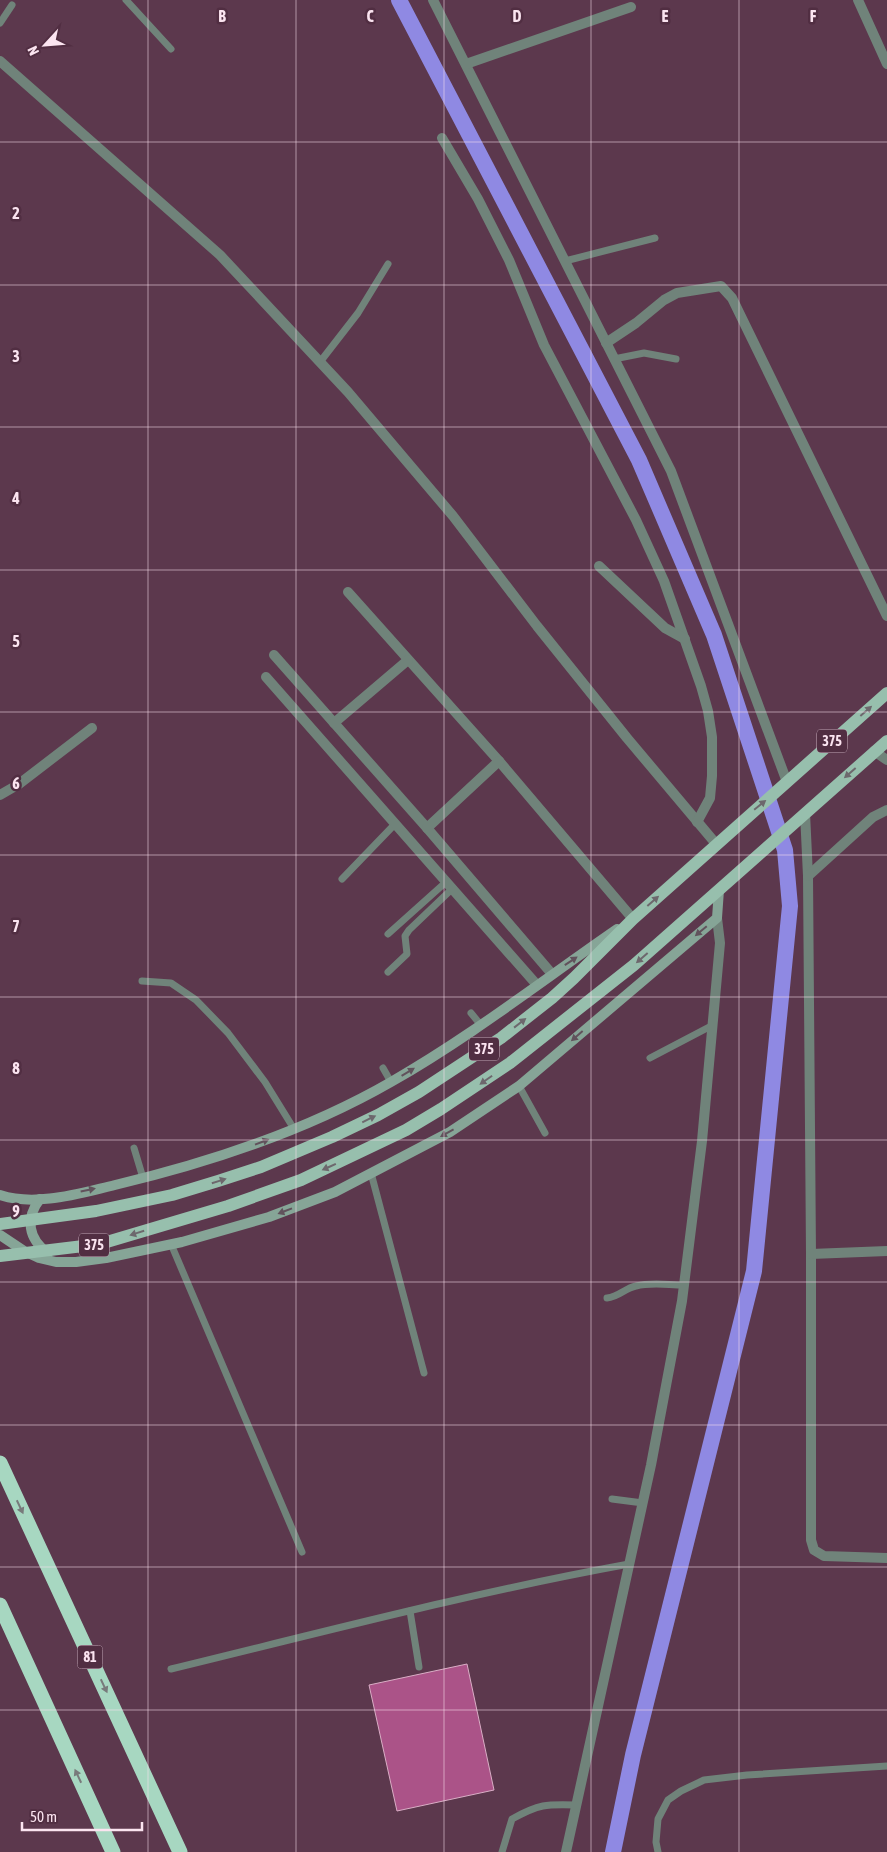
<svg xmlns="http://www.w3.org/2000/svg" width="887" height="1852" viewBox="0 0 887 1852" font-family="'Asap Condensed',sans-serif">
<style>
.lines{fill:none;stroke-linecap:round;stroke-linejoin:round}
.canal{stroke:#8f89e3;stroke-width:16}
.building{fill:#ab5388;stroke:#daaec6}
.service{stroke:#70837a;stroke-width:7}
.minor{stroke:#70837a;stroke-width:10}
.secondary{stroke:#86a597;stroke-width:10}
.primary{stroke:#97bfad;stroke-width:12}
.motorway{stroke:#a7d7c1;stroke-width:15}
.oneway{fill:#6d686d}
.oneway2{fill:#61525c}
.oneway3{fill:#787a7b}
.grid{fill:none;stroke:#fbe4f0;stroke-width:1;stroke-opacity:0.55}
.labels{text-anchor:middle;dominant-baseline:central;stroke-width:5;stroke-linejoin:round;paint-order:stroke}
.shield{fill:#512e42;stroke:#c8adbc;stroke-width:1}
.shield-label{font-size:14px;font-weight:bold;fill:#fbe4f0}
.grid-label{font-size:16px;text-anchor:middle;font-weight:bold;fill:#fbe4f0;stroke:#512e42;stroke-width:5;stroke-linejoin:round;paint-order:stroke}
</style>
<rect width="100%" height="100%" fill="#5c384d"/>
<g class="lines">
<!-- canal -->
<path class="canal" d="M 399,0 L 639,460 L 714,635 L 785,850 L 790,906 L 754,1271 L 633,1755 L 613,1852"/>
</g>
<!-- building -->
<path class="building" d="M 467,1664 L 494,1790 L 397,1811 L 369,1685 Z"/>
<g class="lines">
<!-- service -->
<g class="service">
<path d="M 126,0 L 171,49"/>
<path d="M 0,23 L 12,5"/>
<path d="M 565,261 L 655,238"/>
<path d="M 614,359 L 644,353 L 676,359"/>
<path d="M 320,362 L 358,313 L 388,264"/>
<path d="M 342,879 L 395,824"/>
<path d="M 388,934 L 446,882"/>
<path d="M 388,972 L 407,954 L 405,936 L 409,930 L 453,888"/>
<path d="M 142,981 L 171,983 L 196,1000 L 228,1033 L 265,1082 L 294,1129"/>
<path d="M 471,1013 L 480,1024"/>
<path d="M 650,1058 L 713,1025"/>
<path d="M 383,1068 L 391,1082"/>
<path d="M 519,1086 L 545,1133"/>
<path d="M 134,1148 L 143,1178"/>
<path d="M 371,1173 L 424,1373"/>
<path d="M 171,1244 L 302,1552"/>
<path d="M 607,1298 C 619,1297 625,1288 636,1286 C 651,1282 668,1285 684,1285"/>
<path d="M 612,1499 L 643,1503"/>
<path d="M 410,1611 L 419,1667"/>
<path d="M 171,1669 C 323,1632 475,1592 629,1564"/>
<path d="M 502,1852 L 512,1819 C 539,1804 546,1804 576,1805"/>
<path d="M 658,1852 L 656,1842 L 658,1819 L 668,1800 L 681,1791 L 704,1780 L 747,1775 L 887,1766"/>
</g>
<!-- minor -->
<g class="minor">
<path d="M 433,0 L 671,471 L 787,782"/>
<path d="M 858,0 L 887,64"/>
<path d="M 0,61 L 220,255 L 348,392 L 453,516 L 537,626 L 627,738 L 717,845"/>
<path d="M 466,64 L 631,7"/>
<path d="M 442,138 L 478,199 L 509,260 L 544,345 L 636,520 L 664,581 L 701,686 L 708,711 L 712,737 L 712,776 L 710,798 L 697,822"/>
<path d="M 606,343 L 636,323 L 664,300 L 677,293 L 721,286 L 732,298 L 887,616"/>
<path d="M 599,566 L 665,628 L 685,639"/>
<path d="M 348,592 L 499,761 L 633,919"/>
<path d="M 274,655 L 427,828 L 552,974"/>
<path d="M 266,677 L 537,985"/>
<path d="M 334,723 L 408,660"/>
<path d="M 874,751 L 887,760"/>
<path d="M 0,795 L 19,784 L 92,728"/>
<path d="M 805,813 L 808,876 L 811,1254 L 811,1540 L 814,1550 L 824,1556 L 887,1558"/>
<path d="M 427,828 L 499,761"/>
<path d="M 808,876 L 873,817 L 887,810"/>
<path d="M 811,1254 L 887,1251"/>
<path d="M 566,1852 L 651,1465 L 682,1301 L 702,1141 L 720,943 L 717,918"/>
</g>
<!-- secondary -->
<g class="secondary">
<path d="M 0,1195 C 36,1207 80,1193 115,1185 C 212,1162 306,1131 391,1082 C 470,1037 543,980 617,929"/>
<path d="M 40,1199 C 25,1218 28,1239 48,1253"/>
<path d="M 0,1235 L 24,1251 L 39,1258 L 56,1262 L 76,1262 L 106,1258 L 182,1242 L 269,1217 L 335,1192 L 450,1132 L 519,1086 L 717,918 L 719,890"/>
</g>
<!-- primary -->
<g class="primary">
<path d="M 0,1224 L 96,1211 L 172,1195 L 218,1181 L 261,1167 L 332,1137 L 378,1115 L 419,1092 L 501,1038 L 552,998 L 574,978 L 633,919 L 887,693"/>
<path d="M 0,1256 L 100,1244 L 228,1206 L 301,1180 L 406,1130 L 441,1109 L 510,1063 L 634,965 L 887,741"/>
</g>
<!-- motorway -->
<g class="motorway">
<path d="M 0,1463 L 180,1852"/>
<path d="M 0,1605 L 113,1852"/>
</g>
</g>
<!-- one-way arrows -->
<defs><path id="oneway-solid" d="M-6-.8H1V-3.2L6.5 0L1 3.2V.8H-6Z" transform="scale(1.25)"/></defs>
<g class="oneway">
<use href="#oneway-solid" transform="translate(866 711) rotate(-41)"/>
<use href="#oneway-solid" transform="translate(850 773) rotate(139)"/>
<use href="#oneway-solid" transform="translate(760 805) rotate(-39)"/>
<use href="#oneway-solid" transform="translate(653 901) rotate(-41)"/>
<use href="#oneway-solid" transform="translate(642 958) rotate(139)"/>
<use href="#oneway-solid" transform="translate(520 1023) rotate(-38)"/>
<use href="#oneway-solid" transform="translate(486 1080) rotate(145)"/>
<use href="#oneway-solid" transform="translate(369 1119) rotate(-26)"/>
<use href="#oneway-solid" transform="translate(329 1167) rotate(156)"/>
<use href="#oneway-solid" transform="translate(219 1181) rotate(-17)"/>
<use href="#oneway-solid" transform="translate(137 1233) rotate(163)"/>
</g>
<g class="oneway2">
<use href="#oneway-solid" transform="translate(701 931) rotate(140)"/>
<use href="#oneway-solid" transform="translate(571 961) rotate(-34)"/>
<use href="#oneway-solid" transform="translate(577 1036) rotate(139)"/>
<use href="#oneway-solid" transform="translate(408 1072) rotate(-31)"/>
<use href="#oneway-solid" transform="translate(447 1133) rotate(151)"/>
<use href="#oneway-solid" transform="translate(262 1142) rotate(-21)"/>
<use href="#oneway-solid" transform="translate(88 1190) rotate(-12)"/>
<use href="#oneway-solid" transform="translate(285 1211) rotate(159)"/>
</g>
<g class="oneway3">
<use href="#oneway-solid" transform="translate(20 1507) rotate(65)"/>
<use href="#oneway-solid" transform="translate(104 1686) rotate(65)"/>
<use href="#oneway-solid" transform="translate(78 1776) rotate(-115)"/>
</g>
<!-- grid -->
<path class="grid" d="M 148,0 L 148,1852M 296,0 L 296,1852M 444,0 L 444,1852M 591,0 L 591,1852M 739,0 L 739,1852M 0,142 L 887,142M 0,285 L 887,285M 0,427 L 887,427M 0,570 L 887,570M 0,712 L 887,712M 0,855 L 887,855M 0,997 L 887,997M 0,1140 L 887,1140M 0,1282 L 887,1282M 0,1425 L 887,1425M 0,1567 L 887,1567M 0,1710 L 887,1710"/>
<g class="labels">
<!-- shield labels -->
<g class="shield">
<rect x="817" y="729.5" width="30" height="23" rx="4"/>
<rect x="469" y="1037.5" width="30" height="23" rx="4"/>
<rect x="79" y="1233.5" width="30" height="23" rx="4"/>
<rect x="77.5" y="1645.5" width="25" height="23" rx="4"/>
</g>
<g class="shield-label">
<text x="832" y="741">375</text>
<text x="484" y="1049">375</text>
<text x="94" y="1245">375</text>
<text x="90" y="1657">81</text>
</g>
</g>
<g class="grid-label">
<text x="222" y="22">B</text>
<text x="370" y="22">C</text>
<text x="517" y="22">D</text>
<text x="665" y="22">E</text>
<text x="813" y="22">F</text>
<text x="16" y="219">2</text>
<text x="16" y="362">3</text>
<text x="16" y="504">4</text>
<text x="16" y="647">5</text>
<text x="16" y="789">6</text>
<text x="16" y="932">7</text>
<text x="16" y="1074">8</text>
<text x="16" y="1217">9</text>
</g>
<!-- north arrow -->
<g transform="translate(45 45) rotate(244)" stroke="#512e42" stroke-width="4" paint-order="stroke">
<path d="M0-4L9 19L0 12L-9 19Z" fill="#fbe4f0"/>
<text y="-8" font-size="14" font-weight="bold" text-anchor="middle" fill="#fbe4f0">N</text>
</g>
<!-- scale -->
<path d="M22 1822v8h120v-8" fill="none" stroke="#fbe4f0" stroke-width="2.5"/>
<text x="30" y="1822" font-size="15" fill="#fbe4f0" stroke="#512e42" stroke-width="4" paint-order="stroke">50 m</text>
</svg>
